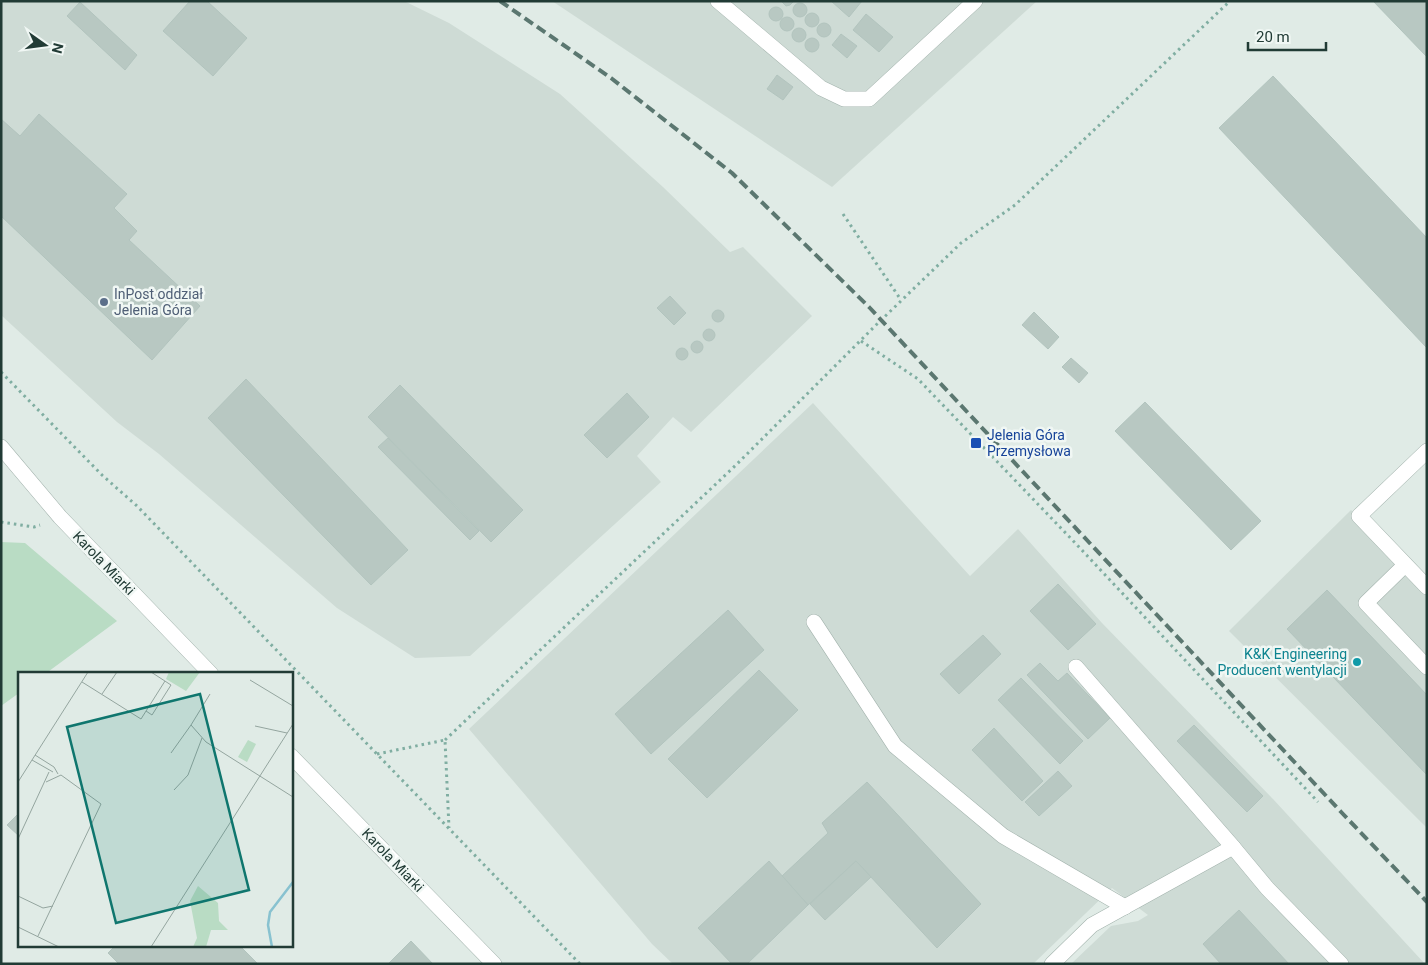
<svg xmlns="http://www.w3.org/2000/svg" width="1428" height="965" viewBox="0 0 1428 965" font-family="Roboto,sans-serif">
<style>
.built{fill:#cedbd5}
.green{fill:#b9dcc4}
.building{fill:#b8c8c2;stroke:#b2c4be}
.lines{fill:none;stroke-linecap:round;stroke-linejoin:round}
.lane-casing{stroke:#a3b3ad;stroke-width:16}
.street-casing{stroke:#a3b3ad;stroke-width:16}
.path{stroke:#80aea2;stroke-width:3;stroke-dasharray:2.5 4;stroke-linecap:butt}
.lane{stroke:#fff;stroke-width:15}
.street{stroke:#fff;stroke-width:15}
.rail{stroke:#5b7770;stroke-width:4;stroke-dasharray:10 5;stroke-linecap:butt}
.service-dot{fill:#5c6f8a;stroke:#f0f7f4;stroke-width:2}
.transit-dot{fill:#1a4fb4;stroke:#f0f7f4;stroke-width:2}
.culture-dot{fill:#0f9aa8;stroke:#f0f7f4;stroke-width:2}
.labels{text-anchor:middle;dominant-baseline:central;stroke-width:5;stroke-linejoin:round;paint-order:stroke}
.service-label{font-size:14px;fill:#4e5e75;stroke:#f0f7f4;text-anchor:start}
.transit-label{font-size:14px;fill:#164399;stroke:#f0f7f4;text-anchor:start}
.street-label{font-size:14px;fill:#213b35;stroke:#f0f7f4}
.culture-label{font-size:14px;fill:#0d838f;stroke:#f0f7f4;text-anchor:end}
.inset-river{fill:none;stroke:#88c2d0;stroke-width:2.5}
.inset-road{fill:none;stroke:#94a59f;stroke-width:1}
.view{fill:#0f766e;fill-opacity:0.15;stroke:#0f766e;stroke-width:2.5}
.inset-edge{fill:none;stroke:#213b35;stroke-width:2.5}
</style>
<rect width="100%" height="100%" fill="#e0ebe6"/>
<!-- built -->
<g class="built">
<path d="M 1,1 L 404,1 L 449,23 L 560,94 L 663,187 L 730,252 L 743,247 L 812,316 L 691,432 L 673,417 L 637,456 L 661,482 L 470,656 L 415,658 L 337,608 L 159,454 L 117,422 L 1,315 Z"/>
<path d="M 552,1 L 1037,1 L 832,187 Z"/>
<path d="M 813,403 L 970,576 L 1018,529 L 1102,623 L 1273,799 L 1425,964 L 1071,964 L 1111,926 L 1138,921 L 1148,915 L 1112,888 L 1033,964 L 673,964 L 652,944 L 469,729 Z"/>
<path d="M 1351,510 L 1427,590 L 1427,828 L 1229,631 Z"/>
</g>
<!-- green -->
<path class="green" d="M 1,542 L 25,543 L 117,621 L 45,674 L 19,674 L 19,693 L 1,706 Z"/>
<!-- building -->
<g class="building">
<path d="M 190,1 L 207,1 L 247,38 L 213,76 L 163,31 Z"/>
<path d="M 794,1 L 790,5 L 786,6 L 781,1 Z"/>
<path d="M 831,1 L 862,1 L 849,17 Z"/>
<path d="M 1373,1 L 1427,1 L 1427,57 Z"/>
<path d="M 80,2 L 137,55 L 125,70 L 67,16 Z"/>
<circle cx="800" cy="10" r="7"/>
<circle cx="776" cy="14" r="7"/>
<circle cx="812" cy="20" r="7"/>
<path d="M 866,14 L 893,37 L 879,52 L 853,30 Z"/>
<circle cx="787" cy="24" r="7"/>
<circle cx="824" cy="30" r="7"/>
<circle cx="799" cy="35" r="7"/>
<path d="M 841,34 L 857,46 L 847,58 L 832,45 Z"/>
<circle cx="812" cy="45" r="7"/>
<path d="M 777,75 L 793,87 L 783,100 L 767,89 Z"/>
<path d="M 1273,76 L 1427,238 L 1427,348 L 1219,128 Z"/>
<path d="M 39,114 L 127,194 L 114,208 L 137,231 L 129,240 L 200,306 L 152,360 L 1,216 L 1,119 L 20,136 Z"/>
<path d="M 670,296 L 686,313 L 674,325 L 657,308 Z"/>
<circle cx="718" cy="316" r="6"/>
<path d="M 1034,312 L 1059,337 L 1048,349 L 1022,325 Z"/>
<circle cx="709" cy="335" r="6"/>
<circle cx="697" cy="347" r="6"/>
<circle cx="682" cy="354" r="6"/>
<path d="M 1071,358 L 1088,373 L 1079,383 L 1062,367 Z"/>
<path d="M 246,379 L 408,550 L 371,585 L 208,418 Z"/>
<path d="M 400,385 L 523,510 L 491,542 L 368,417 Z"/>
<path d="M 627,393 L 649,417 L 607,458 L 584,435 Z"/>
<path d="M 1145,402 L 1261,521 L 1231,550 L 1115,431 Z"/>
<path d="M 388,438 L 479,531 L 470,540 L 378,447 Z"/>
<path d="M 1058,584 L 1096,624 L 1068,650 L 1030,611 Z"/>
<path d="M 1327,590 L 1427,695 L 1427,775 L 1287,629 Z"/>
<path d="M 728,610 L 764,650 L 651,754 L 615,714 Z"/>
<path d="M 983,635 L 1001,654 L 959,694 L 940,674 Z"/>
<path d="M 1040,663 L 1058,681 L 1067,673 L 1110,718 L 1088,739 L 1027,675 Z"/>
<path d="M 759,670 L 798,710 L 707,798 L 668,759 Z"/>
<path d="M 1021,678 L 1083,741 L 1060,764 L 998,700 Z"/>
<path d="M 1194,725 L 1263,796 L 1247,812 L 1177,741 Z"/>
<path d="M 994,728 L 1043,781 L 1022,801 L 972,750 Z"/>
<path d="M 1058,771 L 1072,786 L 1039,816 L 1025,802 Z"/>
<path d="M 867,782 L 981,904 L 937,948 L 856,861 L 808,905 L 782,876 L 828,833 L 822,823 Z"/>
<path d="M 19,813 L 19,836 L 7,825 Z"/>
<path d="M 769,861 L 808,905 L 747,964 L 732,964 L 698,928 Z"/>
<path d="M 856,861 L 871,877 L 825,920 L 810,904 Z"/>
<path d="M 1239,910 L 1289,964 L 1221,964 L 1203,944 Z"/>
<path d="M 411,941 L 433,964 L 388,964 Z"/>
<path d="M 115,946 L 243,946 L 242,948 L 258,964 L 119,964 L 108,953 Z"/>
</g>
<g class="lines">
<defs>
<g id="lane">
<path d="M 718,1 L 821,88 L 844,99 L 869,99 L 975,1"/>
<path d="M 1427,451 L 1359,516 L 1427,587"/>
<path d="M 1405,565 L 1366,603 L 1427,667"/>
<path d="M 814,622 L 895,746 L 1003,836 L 1125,907"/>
<path d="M 1076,667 L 1233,847"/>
<path d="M 1052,964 L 1092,925 L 1233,847 L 1267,888 L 1341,964"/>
</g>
<g id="street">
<path d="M 1,447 L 60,517 L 211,674"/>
<path d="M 291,756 L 494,964"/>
</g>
</defs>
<!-- lane casing -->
<use href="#lane" class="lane-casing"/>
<!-- street casing -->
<use href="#street" class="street-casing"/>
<!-- path -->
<g class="path">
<path d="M 843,214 L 901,300"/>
<path d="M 861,341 L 918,379 L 1079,547 L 1318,802"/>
<path d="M 1,372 L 102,475 L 137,506 L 580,964"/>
<path d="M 1,522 L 34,527 L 40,525"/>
<path d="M 445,740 L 736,465 L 875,326 L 961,243 L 1015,205 L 1230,1"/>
<path d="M 377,754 L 445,740 L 449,828"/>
</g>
<!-- lane -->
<use href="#lane" class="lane"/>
<!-- street -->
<use href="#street" class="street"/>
<!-- rail -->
<path class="rail" d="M 500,1 L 611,78 L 732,173 L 869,307 L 1343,814 L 1427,902"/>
</g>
<!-- markers -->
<circle class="service-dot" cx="104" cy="302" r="5"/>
<rect class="transit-dot" x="970" y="437" width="12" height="12" rx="2.5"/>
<circle class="culture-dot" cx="1357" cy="662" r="5"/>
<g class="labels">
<!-- service labels -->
<g class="service-label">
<text x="114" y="294">InPost oddział<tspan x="114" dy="16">Jelenia Góra</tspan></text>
</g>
<!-- transit labels -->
<g class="transit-label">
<text x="987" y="435">Jelenia Góra<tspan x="987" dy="16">Przemysłowa</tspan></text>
</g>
<!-- street labels -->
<g class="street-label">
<text transform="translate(104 563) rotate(46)">Karola Miarki</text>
<text transform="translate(393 860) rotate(46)">Karola Miarki</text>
</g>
<!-- culture labels -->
<g class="culture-label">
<text x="1347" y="654">K&amp;K Engineering<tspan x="1347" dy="16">Producent wentylacji</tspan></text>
</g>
</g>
<!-- overview -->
<g transform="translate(18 672)">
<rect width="275" height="275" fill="#e0ebe6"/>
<path d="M 151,0 L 171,1 L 182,0 L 168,19 L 148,7 ZM 230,68 L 238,72 L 229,90 L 220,85 ZM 180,214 L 200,231 L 201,249 L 210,258 L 193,258 L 188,275 L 175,275 L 179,266 L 172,229 Z" fill="#b9dcc4"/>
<path class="inset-river" d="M 254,275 L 250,253 L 252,240 L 275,210"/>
<path class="inset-road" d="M 232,8 L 275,34M 64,10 L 123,47 L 147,9M 84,22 L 99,0M 192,22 L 173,53 L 188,70 L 275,125M 128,39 L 134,43 L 153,13 L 133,0M 237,54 L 269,61M 153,81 L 173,53M 17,83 L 36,95 L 40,102M 14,88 L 35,100M 0,110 L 70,0M 156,118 L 170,103 L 184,66M 0,167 L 31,100M 0,224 L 25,236 L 35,234M 0,255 L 41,275M 20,264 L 83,132 L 43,103 L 28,110M 133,275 L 275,52"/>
<path class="view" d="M 182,22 L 231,218 L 98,251 L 49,55 Z"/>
<rect width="275" height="275" class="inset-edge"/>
</g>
<!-- border -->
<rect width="1428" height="965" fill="none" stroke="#213b35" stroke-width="5"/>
<!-- north arrow -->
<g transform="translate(45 45) rotate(104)" stroke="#f0f7f4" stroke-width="4" paint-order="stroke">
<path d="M0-4L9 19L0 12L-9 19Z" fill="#213b35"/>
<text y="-8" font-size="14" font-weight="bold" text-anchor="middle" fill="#213b35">N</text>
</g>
<!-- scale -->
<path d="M1248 42v8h78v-8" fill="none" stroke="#213b35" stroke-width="2.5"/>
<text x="1256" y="42" font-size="15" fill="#213b35" stroke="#f0f7f4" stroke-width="4" paint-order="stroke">20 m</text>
</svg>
